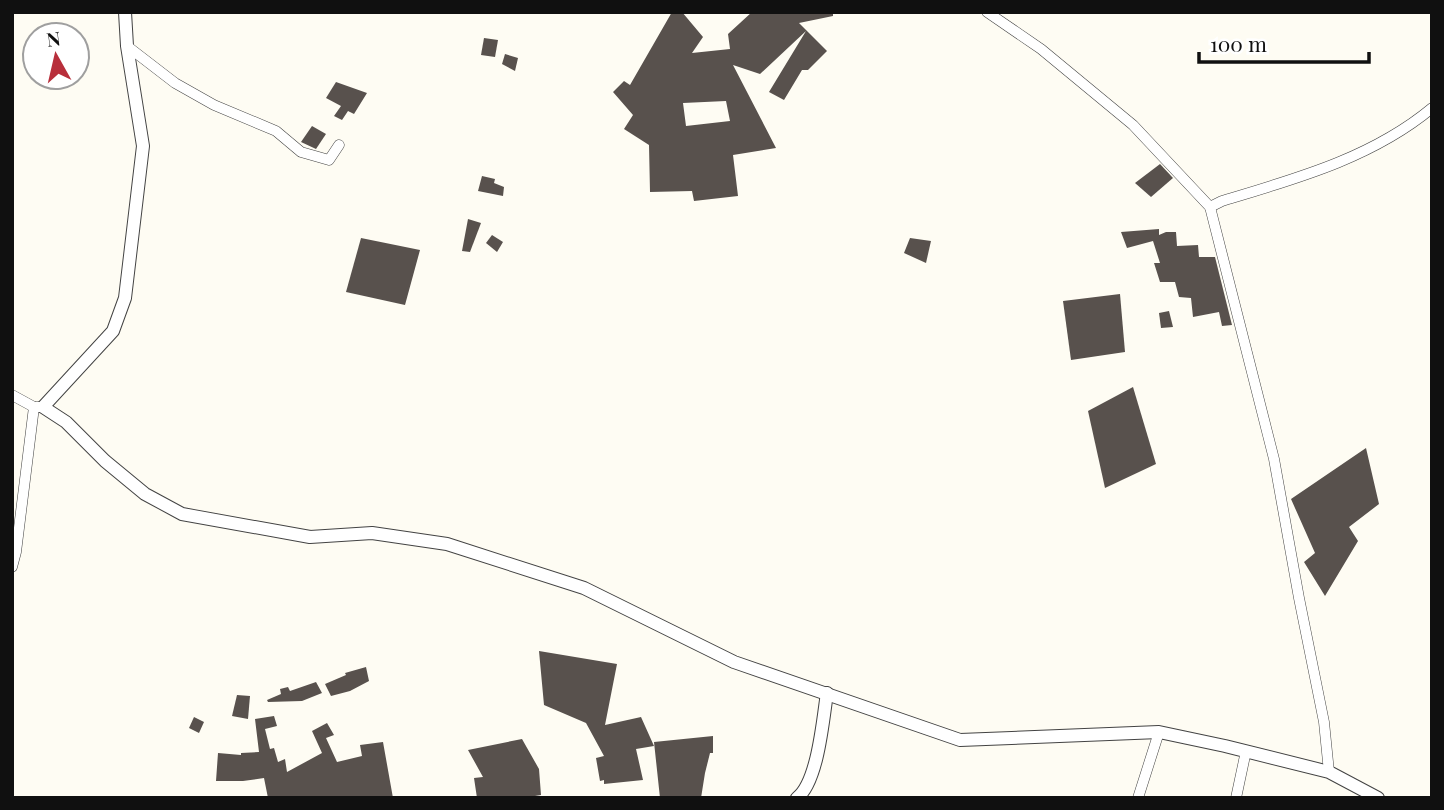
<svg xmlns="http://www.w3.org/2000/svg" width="1444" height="810" viewBox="0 0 1444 810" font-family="'Playfair Display',serif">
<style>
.building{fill:#58514d;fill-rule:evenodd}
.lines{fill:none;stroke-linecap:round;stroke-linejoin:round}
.minor-casing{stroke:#434343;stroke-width:11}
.tertiary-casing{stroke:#434343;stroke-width:14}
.minor{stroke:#fff;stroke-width:10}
.tertiary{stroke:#fff;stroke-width:12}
</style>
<rect width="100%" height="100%" fill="#fefcf3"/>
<!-- building -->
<g class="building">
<path d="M 672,12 L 682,12 L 703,37 L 692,53 L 730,49 L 728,34 L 752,12 L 833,12 L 833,16 L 799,23 L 827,51 L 808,70 L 802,70 L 784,100 L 769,92 L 806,31 L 760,74 L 733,65 L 776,148 L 733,155 L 738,196 L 694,201 L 692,191 L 650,192 L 649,145 L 624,129 L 633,115 L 613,92 L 624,81 L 630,85 ZM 726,101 L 730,121 L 686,126 L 683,103 Z"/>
<path d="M 484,38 L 498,40 L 495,57 L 481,55 Z"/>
<path d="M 505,54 L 518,58 L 515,71 L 502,64 Z"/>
<path d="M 336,82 L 367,93 L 354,114 L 348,111 L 342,120 L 334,116 L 341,106 L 326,98 Z"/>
<path d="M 312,126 L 326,134 L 316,149 L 301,142 Z"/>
<path d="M 1160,164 L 1173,178 L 1151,197 L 1135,183 Z"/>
<path d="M 482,176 L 495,179 L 494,183 L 504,187 L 503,196 L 478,191 Z"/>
<path d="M 468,219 L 481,223 L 470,252 L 462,251 Z"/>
<path d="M 1159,229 L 1159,235 L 1166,232 L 1176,232 L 1177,246 L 1198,245 L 1199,257 L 1215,257 L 1232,325 L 1222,326 L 1219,312 L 1193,317 L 1191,298 L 1179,297 L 1175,282 L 1160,282 L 1154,263 L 1160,263 L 1153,241 L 1127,248 L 1121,232 Z"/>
<path d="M 492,235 L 503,242 L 497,252 L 486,243 Z"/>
<path d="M 361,238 L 420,250 L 405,305 L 346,292 Z"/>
<path d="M 910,238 L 931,241 L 926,263 L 904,253 Z"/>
<path d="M 1120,294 L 1125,352 L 1071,360 L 1063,301 Z"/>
<path d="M 1169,311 L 1173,327 L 1161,328 L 1159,313 Z"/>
<path d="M 1133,387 L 1156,464 L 1105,488 L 1088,411 Z"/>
<path d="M 1366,448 L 1379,504 L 1349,527 L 1358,541 L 1325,596 L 1304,562 L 1315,553 L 1291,499 Z"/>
<path d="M 539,651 L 617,664 L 605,725 L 641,717 L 654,746 L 636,749 L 643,780 L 604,784 L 604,780 L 600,781 L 596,758 L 604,756 L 586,723 L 544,705 Z"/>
<path d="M 366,667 L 369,681 L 350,691 L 331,696 L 325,684 L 346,675 L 345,673 Z"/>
<path d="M 316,682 L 322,693 L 302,701 L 268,702 L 267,700 L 281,694 L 280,689 L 288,687 L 290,691 Z"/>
<path d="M 237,695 L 250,696 L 248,719 L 232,716 Z"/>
<path d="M 274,716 L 277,726 L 265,729 L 270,749 L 274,748 L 278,762 L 285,759 L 287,772 L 322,753 L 312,731 L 327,723 L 334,735 L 326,738 L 337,762 L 362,756 L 360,745 L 383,742 L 393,798 L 268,798 L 264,778 L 243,781 L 216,781 L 218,753 L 241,755 L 241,753 L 259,752 L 255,719 Z"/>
<path d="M 194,717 L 204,722 L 199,733 L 189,728 Z"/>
<path d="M 713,736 L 713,753 L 710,753 L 705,773 L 701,798 L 660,798 L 654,742 Z"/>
<path d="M 522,739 L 539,769 L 541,795 L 523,798 L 477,798 L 474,778 L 483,777 L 468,750 Z"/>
</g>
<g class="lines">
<defs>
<g id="minor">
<path d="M 987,12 L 1041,49 L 1133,125 L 1210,207 L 1274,459 L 1299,598 L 1324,722 L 1329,772"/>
<path d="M 127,46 L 175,83 L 214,105 L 276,131 L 301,152 L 329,160 L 339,145"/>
<path d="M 1210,207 L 1222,201 C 1295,179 1372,158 1432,108"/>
<path d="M 12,395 L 34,407"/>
<path d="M 12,567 L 16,552 L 34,407 L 43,407"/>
<path d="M 1138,798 L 1159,732"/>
<path d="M 1236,798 L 1246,751"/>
</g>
<g id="tertiary">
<path d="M 125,12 L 127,46 L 143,146 L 125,298 L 113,331 L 43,407 L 66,422 L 105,461 L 145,494 L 182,514 L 310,537 L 372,533 L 447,544 L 584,588 L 734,662 L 960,740 L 1159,732 L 1225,746 L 1329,772 L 1378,798"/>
<path d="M 797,798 C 818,782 823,719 827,693"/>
</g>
</defs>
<!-- minor casing -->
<use href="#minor" class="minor-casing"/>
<!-- tertiary casing -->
<use href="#tertiary" class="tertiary-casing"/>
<!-- minor -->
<use href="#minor" class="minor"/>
<!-- tertiary -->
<use href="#tertiary" class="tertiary"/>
</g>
<!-- border -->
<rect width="1444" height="810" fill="none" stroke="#101010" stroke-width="28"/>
<!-- north arrow -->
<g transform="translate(56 56) rotate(352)"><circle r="33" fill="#ffffff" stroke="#9f9f9f" stroke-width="2"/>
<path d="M0-5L12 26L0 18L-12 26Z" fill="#b82f3b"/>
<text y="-10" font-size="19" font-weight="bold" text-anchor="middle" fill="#101010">N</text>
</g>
<!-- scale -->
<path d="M1199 52v10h170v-10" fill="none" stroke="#101010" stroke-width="3.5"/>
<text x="1210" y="52" font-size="21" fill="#101010" stroke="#ffffff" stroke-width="5" paint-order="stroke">100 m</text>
</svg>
